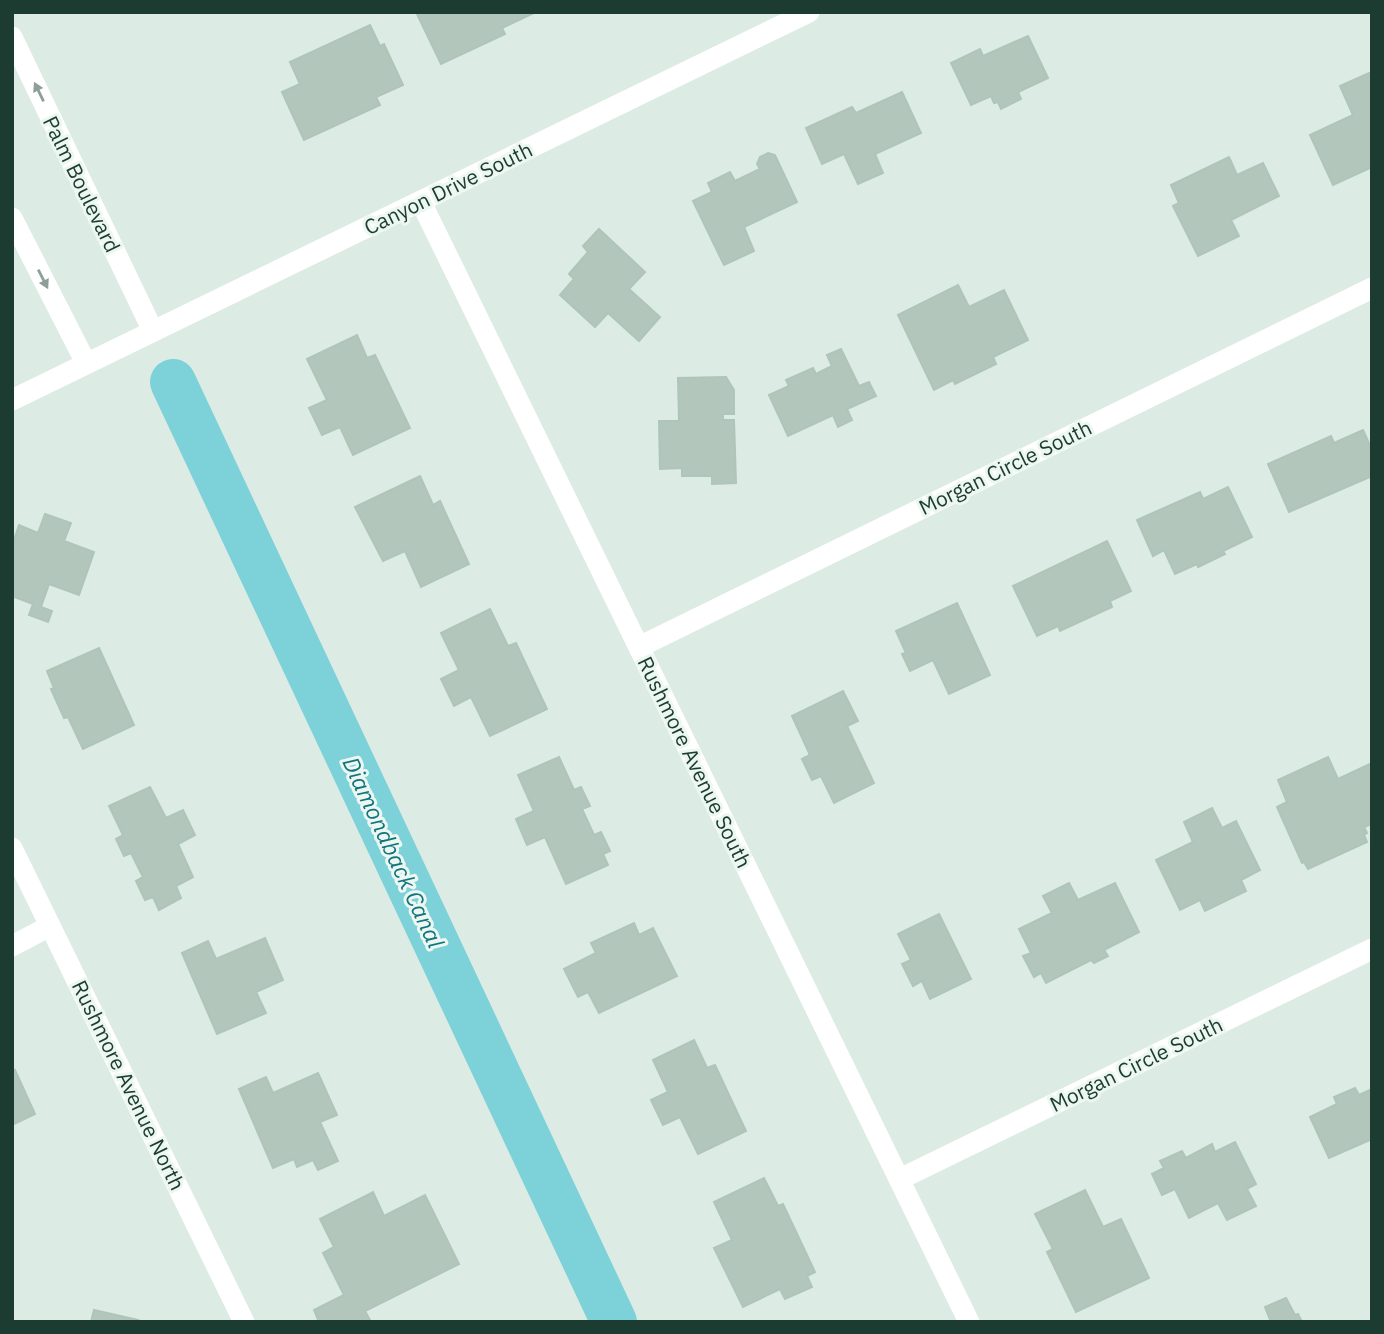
<svg xmlns="http://www.w3.org/2000/svg" width="1384" height="1334" viewBox="0 0 1384 1334" font-family="'IBM Plex Sans',sans-serif">
<style>
.lines{fill:none;stroke-linecap:round;stroke-linejoin:round}
.canal{stroke:#7dd1d8;stroke-width:46}
.building{fill:#b2c6bc;stroke:#aec5ba;stroke-width:2}
.street{stroke:#fff;stroke-width:21}
.oneway{fill:#8e9e98}
.labels{text-anchor:middle;dominant-baseline:central;stroke-width:6;stroke-linejoin:round;paint-order:stroke}
.street-label{font-size:21px;fill:#1d3c31;stroke:#edf7f1}
.water-label{font-size:23px;font-style:italic;fill:#11747e;stroke:#edf7f1}
</style>
<rect width="100%" height="100%" fill="#dcebe3"/>
<g class="lines">
<!-- canal -->
<path class="canal" d="M 173,382 L 614,1322"/>
</g>
<!-- building -->
<g class="building">
<path d="M 416,12 L 536,12 L 502,28 L 505,34 L 441,64 Z"/>
<path d="M 370,25 L 380,46 L 384,44 L 403,85 L 376,97 L 380,105 L 304,140 L 282,92 L 300,84 L 290,62 Z"/>
<path d="M 1028,36 L 1048,78 L 1018,92 L 1021,99 L 1001,109 L 998,102 L 994,103 L 991,96 L 971,105 L 951,63 L 980,49 L 983,56 Z"/>
<path d="M 1369,73 L 1372,80 L 1372,167 L 1333,185 L 1310,135 L 1353,115 L 1340,86 Z"/>
<path d="M 902,92 L 921,133 L 875,154 L 883,173 L 858,184 L 844,154 L 822,164 L 806,128 L 852,107 L 856,113 Z"/>
<path d="M 768,153 L 775,155 L 797,202 L 744,227 L 754,251 L 724,265 L 693,201 L 712,192 L 708,183 L 730,172 L 735,181 L 760,169 L 757,164 L 760,157 Z"/>
<path d="M 1229,157 L 1237,175 L 1263,163 L 1279,196 L 1231,220 L 1239,236 L 1198,256 L 1173,206 L 1179,203 L 1171,185 Z"/>
<path d="M 599,229 L 645,272 L 629,289 L 660,317 L 639,341 L 608,313 L 595,327 L 560,295 L 574,279 L 569,274 L 588,252 L 583,246 Z"/>
<path d="M 958,285 L 969,307 L 1004,290 L 1028,340 L 993,357 L 996,364 L 955,384 L 953,380 L 934,390 L 898,315 Z"/>
<path d="M 357,335 L 367,358 L 375,355 L 410,428 L 353,455 L 340,427 L 322,435 L 309,408 L 327,400 L 307,359 Z"/>
<path d="M 841,349 L 859,386 L 869,382 L 876,396 L 847,409 L 852,420 L 838,427 L 833,415 L 788,436 L 769,395 L 789,386 L 786,380 L 813,368 L 816,374 L 832,366 L 827,355 Z"/>
<path d="M 726,377 L 734,390 L 734,414 L 723,414 L 723,420 L 734,420 L 736,483 L 712,484 L 712,476 L 682,476 L 682,468 L 660,469 L 659,421 L 679,421 L 678,378 Z"/>
<path d="M 1363,430 L 1372,450 L 1372,476 L 1289,512 L 1268,464 L 1331,436 L 1334,443 Z"/>
<path d="M 420,476 L 433,505 L 440,501 L 469,564 L 421,587 L 405,551 L 383,561 L 355,507 Z"/>
<path d="M 1228,487 L 1252,537 L 1223,551 L 1225,554 L 1198,567 L 1197,564 L 1175,574 L 1164,550 L 1153,556 L 1137,520 L 1200,492 L 1203,499 Z"/>
<path d="M 45,514 L 71,523 L 64,541 L 94,552 L 79,595 L 49,584 L 41,607 L 52,611 L 48,622 L 29,615 L 33,604 L 12,596 L 12,546 L 19,525 L 38,533 Z"/>
<path d="M 1107,541 L 1131,591 L 1110,601 L 1112,607 L 1060,631 L 1058,626 L 1037,636 L 1013,586 Z"/>
<path d="M 957,603 L 990,675 L 949,694 L 933,660 L 910,671 L 902,654 L 906,653 L 896,631 Z"/>
<path d="M 490,609 L 508,646 L 516,643 L 547,709 L 490,736 L 471,697 L 454,706 L 441,679 L 459,670 L 441,633 Z"/>
<path d="M 99,648 L 134,725 L 83,749 L 68,717 L 64,718 L 51,689 L 54,688 L 47,671 Z"/>
<path d="M 843,691 L 858,721 L 847,726 L 874,783 L 834,803 L 821,776 L 812,780 L 802,759 L 810,755 L 792,716 Z"/>
<path d="M 559,757 L 574,790 L 581,787 L 590,806 L 582,809 L 594,835 L 601,832 L 610,851 L 603,854 L 608,865 L 566,884 L 545,837 L 527,845 L 516,819 L 534,811 L 518,775 Z"/>
<path d="M 1328,757 L 1338,779 L 1372,763 L 1372,824 L 1364,827 L 1367,833 L 1364,835 L 1367,842 L 1308,869 L 1304,862 L 1302,863 L 1277,807 L 1287,802 L 1278,780 Z"/>
<path d="M 150,787 L 166,818 L 183,810 L 195,835 L 178,844 L 193,877 L 176,886 L 181,898 L 159,910 L 153,897 L 145,900 L 136,881 L 143,877 L 131,853 L 124,856 L 116,839 L 123,835 L 109,806 Z"/>
<path d="M 1212,808 L 1222,828 L 1236,821 L 1260,870 L 1241,880 L 1246,891 L 1205,911 L 1200,900 L 1180,910 L 1156,860 L 1193,842 L 1184,822 Z"/>
<path d="M 1069,883 L 1078,900 L 1115,883 L 1139,932 L 1104,950 L 1108,956 L 1094,963 L 1091,960 L 1046,983 L 1041,973 L 1034,977 L 1023,956 L 1031,953 L 1019,929 L 1052,913 L 1043,896 Z"/>
<path d="M 939,914 L 971,979 L 930,999 L 922,981 L 913,986 L 902,964 L 911,960 L 898,934 Z"/>
<path d="M 634,923 L 639,935 L 653,928 L 677,976 L 599,1013 L 588,992 L 578,997 L 564,969 L 596,953 L 591,943 Z"/>
<path d="M 265,938 L 283,980 L 256,992 L 266,1013 L 217,1034 L 182,953 L 208,941 L 216,959 Z"/>
<path d="M 694,1040 L 707,1068 L 715,1065 L 746,1131 L 698,1154 L 680,1117 L 663,1125 L 651,1100 L 668,1092 L 653,1060 Z"/>
<path d="M 15,1070 L 35,1114 L 12,1125 L 12,1072 Z"/>
<path d="M 318,1073 L 337,1115 L 320,1122 L 338,1161 L 318,1170 L 313,1160 L 297,1167 L 294,1159 L 273,1168 L 239,1089 L 266,1077 L 273,1093 Z"/>
<path d="M 1355,1088 L 1359,1095 L 1372,1089 L 1372,1139 L 1329,1158 L 1310,1117 L 1337,1104 L 1334,1097 Z"/>
<path d="M 1235,1142 L 1256,1184 L 1247,1189 L 1256,1206 L 1227,1220 L 1218,1203 L 1189,1218 L 1175,1189 L 1162,1195 L 1152,1174 L 1164,1168 L 1160,1161 L 1182,1151 L 1186,1158 L 1212,1144 L 1215,1152 Z"/>
<path d="M 764,1178 L 778,1206 L 783,1204 L 815,1272 L 807,1276 L 812,1287 L 785,1299 L 780,1289 L 743,1307 L 714,1248 L 732,1240 L 714,1202 Z"/>
<path d="M 1085,1190 L 1103,1227 L 1121,1219 L 1149,1278 L 1076,1312 L 1047,1252 L 1053,1249 L 1035,1214 Z"/>
<path d="M 373,1192 L 384,1216 L 425,1195 L 459,1264 L 365,1311 L 371,1322 L 319,1322 L 314,1310 L 344,1295 L 323,1253 L 334,1247 L 320,1219 Z"/>
<path d="M 1286,1298 L 1295,1315 L 1298,1314 L 1302,1322 L 1271,1322 L 1265,1307 Z"/>
<path d="M 94,1310 L 138,1320 L 137,1322 L 91,1322 Z"/>
</g>
<g class="lines">
<!-- street -->
<g class="street">
<path d="M 12,37 L 153,331"/>
<path d="M 421,202 L 969,1322"/>
<path d="M 12,218 L 86,363"/>
<path d="M 12,400 L 809,12"/>
<path d="M 639,647 L 1372,288"/>
<path d="M 12,848 L 244,1322"/>
<path d="M 12,946 L 50,926"/>
<path d="M 900,1179 L 1372,949"/>
</g>
</g>
<!-- one-way arrows -->
<defs><path id="oneway-solid" d="M-6-.8H1V-3.2L6.5 0L1 3.2V.8H-6Z" transform="scale(1.75)"/></defs>
<g class="oneway">
<use href="#oneway-solid" transform="translate(39 92) rotate(-116)"/>
<use href="#oneway-solid" transform="translate(43 279) rotate(63)"/>
</g>
<g class="labels">
<!-- street labels -->
<g class="street-label">
<text transform="translate(82 184) rotate(64)">Palm Boulevard</text>
<text transform="translate(448 188) rotate(-26)">Canyon Drive South</text>
<text transform="translate(1005 467) rotate(-26)">Morgan Circle South</text>
<text transform="translate(695 762) rotate(64)">Rushmore Avenue South</text>
<text transform="translate(1136 1064) rotate(-26)">Morgan Circle South</text>
<text transform="translate(129 1085) rotate(64)">Rushmore Avenue North</text>
</g>
<!-- water labels -->
<g class="water-label">
<text transform="translate(394 852) rotate(65)">Diamondback Canal</text>
</g>
</g>
<!-- border -->
<rect width="1384" height="1334" fill="none" stroke="#1d3c31" stroke-width="28"/>
</svg>
